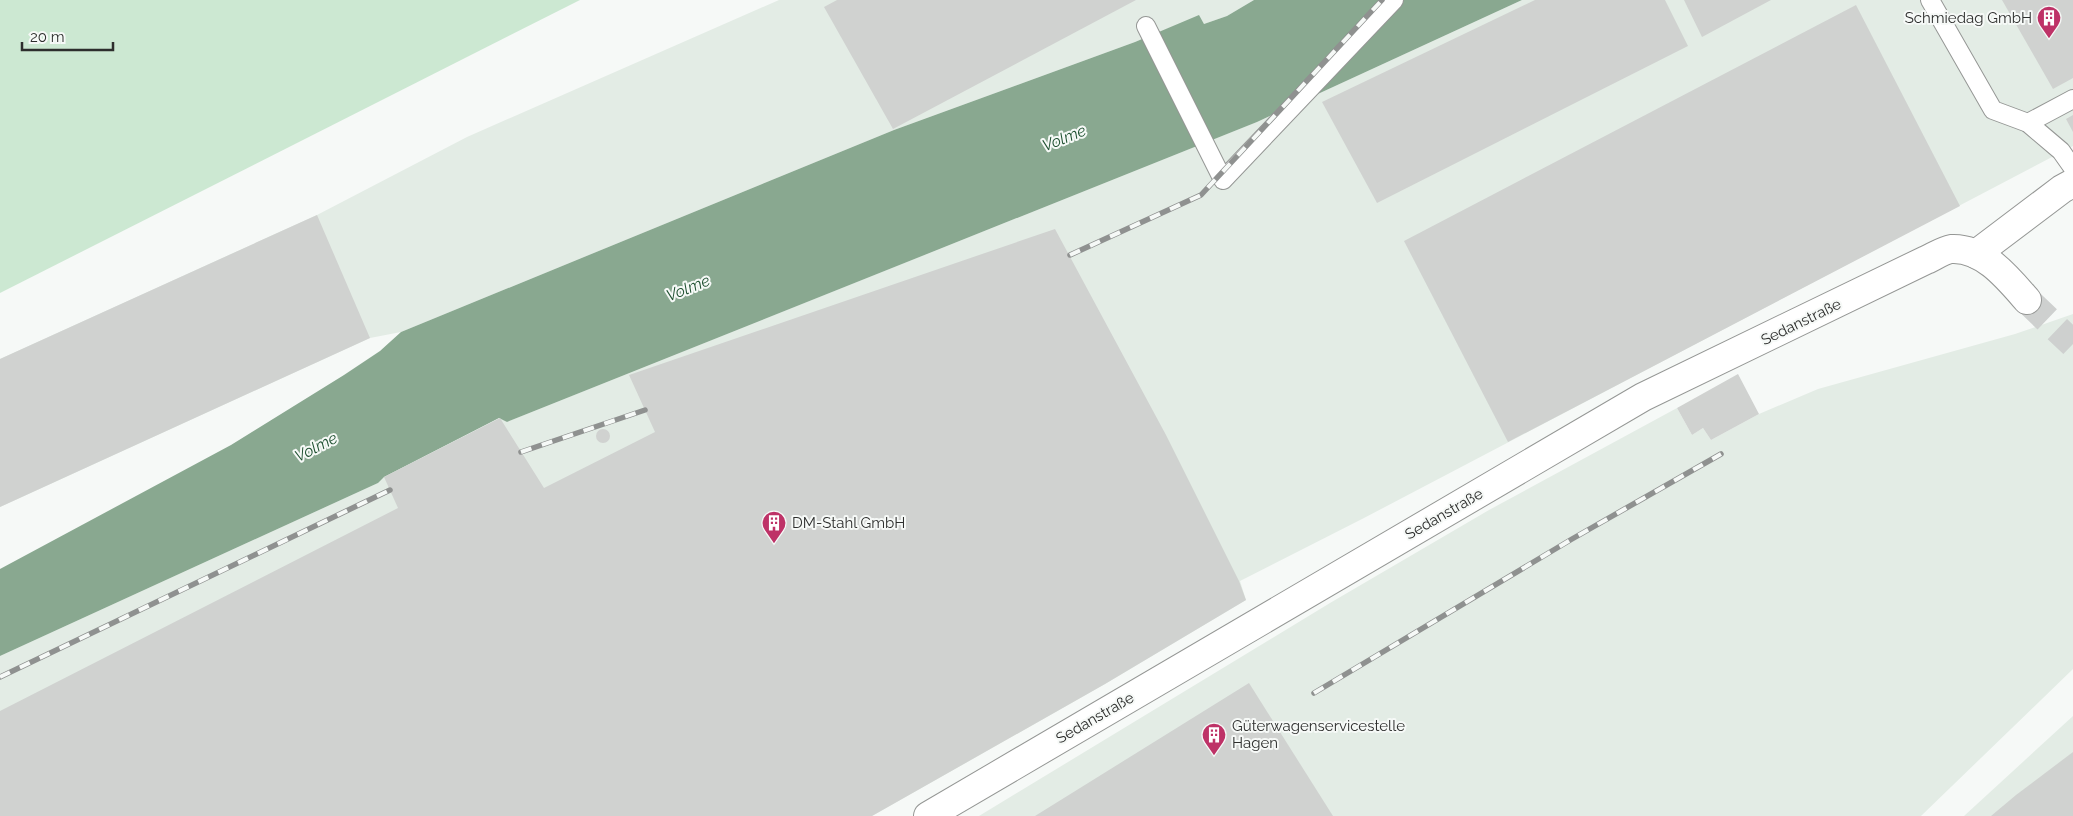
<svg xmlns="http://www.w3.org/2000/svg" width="2073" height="816" viewBox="0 0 2073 816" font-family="Raleway,sans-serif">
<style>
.built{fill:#e3ece5}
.green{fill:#cce8d2}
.water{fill:#89a890}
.building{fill:#d0d2d0}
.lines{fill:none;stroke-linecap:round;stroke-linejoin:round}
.minor-tunnel{stroke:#ced0cf;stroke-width:28;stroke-dasharray:28 14;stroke-linecap:butt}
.service-casing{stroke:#959795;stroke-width:20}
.minor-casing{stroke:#959795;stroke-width:30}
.service{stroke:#fff;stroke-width:18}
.minor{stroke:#fff;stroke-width:28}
.rail-casing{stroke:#8f9190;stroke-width:5.5}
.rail{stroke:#f6f9f7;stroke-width:4;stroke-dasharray:11;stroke-linecap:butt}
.labels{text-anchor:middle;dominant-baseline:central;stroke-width:4;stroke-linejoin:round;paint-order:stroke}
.poi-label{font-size:15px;fill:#2d2e2d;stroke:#f6f9f7;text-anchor:start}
.street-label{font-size:15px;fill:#2d2e2d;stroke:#f6f9f7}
.water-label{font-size:16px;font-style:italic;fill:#205232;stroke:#f6f9f7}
</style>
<rect width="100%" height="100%" fill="#f6f9f7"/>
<!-- built -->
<g class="built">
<path d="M 779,0 L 1254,0 L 1227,16 L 1204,24 L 1199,16 L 1135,42 L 894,130 L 401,332 L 370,338 L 0,507 L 0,359 L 317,215 L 467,137 Z"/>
<path d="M 1522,0 L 2073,0 L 2073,146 L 1364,518 L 1240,581 L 1246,600 L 1105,684 L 872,816 L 0,816 L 0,656 L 378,483 L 384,477 L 500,418 L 507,422 L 1257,122 Z"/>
<path d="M 2073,314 L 2073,669 L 1921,816 L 979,816 L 1330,603 L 1489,510 L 1677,408 L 1692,435 L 1703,428 L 1711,440 L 1759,414 L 1818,389 L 2015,334 Z"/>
<path d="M 2073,716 L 2073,816 L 1964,816 Z"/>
</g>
<!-- green -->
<path class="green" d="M 0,0 L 580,0 L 0,293 Z"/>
<!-- water -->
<path class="water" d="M 1254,0 L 1522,0 L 1257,122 L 507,422 L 499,418 L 384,477 L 378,483 L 0,656 L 0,569 L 231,445 L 344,375 L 380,351 L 401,332 L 894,130 L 1135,42 L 1199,15 L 1204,24 L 1227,16 Z"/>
<!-- building -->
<g class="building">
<path d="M 837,0 L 1136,0 L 893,129 L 824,7 Z"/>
<path d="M 1535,0 L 1665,0 L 1688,46 L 1377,203 L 1322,102 Z"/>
<path d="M 1684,0 L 1771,0 L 1702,37 Z"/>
<path d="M 2002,0 L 2073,0 L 2073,78 L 2053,89 Z"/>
<path d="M 1856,5 L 1960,206 L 1508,442 L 1404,241 Z"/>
<path d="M 2073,115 L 2073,132 L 2066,119 Z"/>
<path d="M 317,215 L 370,338 L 0,507 L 0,359 Z"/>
<path d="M 1055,229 L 1166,435 L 1239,581 L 1246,600 L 1105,684 L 872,816 L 0,816 L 0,711 L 398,508 L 384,477 L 500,418 L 544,488 L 655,432 L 629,375 Z"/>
<path d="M 1738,374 L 1759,414 L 1711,440 L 1703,428 L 1692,435 L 1677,408 Z"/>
<circle cx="603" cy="436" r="7"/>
<path d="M 1249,683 L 1333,816 L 1035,816 Z"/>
<path d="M 2073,752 L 2073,816 L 1991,816 L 2016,795 Z"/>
</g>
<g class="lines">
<!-- minor-tunnel -->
<path class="minor-tunnel" d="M 2027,300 L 2073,344"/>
<defs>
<g id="service">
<path d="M 1930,0 L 1993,110 L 2028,123 L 2061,151 L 2073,168"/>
<path d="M 1146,26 L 1223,180 L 1394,0"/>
<path d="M 2028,123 L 2073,99"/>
</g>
<g id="minor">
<path d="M 1976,254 L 2062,189 L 2073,183"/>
<path d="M 928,816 L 1643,397 L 1926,260 C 1933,257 1944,250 1951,249 C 1983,247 2008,278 2027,300"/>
</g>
</defs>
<!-- service casing -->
<use href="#service" class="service-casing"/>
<!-- minor casing -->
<use href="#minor" class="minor-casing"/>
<!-- service -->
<use href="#service" class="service"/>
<!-- minor -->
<use href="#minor" class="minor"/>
<defs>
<g id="rail">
<path d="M 1070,255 L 1201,195 L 1382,0"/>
<path d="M 521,452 L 645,410"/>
<path d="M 0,677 L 390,490"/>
<path d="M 1314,693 L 1572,539 L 1721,454"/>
</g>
</defs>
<!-- rail casing -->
<use href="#rail" class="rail-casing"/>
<!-- rail -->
<use href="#rail" class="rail"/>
</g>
<!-- icons -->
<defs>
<symbol id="building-pin" viewBox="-11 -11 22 30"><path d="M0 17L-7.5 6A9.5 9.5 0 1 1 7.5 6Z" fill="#be3267" stroke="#f6f9f7"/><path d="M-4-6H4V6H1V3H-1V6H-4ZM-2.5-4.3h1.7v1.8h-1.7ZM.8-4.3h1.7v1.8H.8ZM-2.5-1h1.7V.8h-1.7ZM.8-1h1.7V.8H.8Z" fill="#fff"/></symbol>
</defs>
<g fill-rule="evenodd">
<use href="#building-pin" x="2035" y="4" width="28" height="38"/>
<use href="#building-pin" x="760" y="509" width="28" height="38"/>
<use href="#building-pin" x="1200" y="721" width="28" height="38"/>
</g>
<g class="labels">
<!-- poi labels -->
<g class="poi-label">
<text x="2032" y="18" text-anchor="end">Schmiedag GmbH</text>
<text x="792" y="523">DM-Stahl GmbH</text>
<text x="1232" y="726">Güterwagenservicestelle<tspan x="1232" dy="17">Hagen</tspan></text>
</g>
<!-- street labels -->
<g class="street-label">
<text transform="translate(1801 322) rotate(-26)">Sedanstraße</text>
<text transform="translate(1444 514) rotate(-30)">Sedanstraße</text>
<text transform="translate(1095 718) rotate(-30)">Sedanstraße</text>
</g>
<!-- water labels -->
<g class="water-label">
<text transform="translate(1064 138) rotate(-22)">Volme</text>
<text transform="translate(688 288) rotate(-22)">Volme</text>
<text transform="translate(316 447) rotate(-27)">Volme</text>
</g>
</g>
<!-- scale -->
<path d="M22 42v8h91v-8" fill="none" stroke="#2d2e2d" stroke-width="2.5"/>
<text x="30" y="42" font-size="15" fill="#2d2e2d" stroke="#f6f9f7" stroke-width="4" paint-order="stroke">20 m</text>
</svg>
